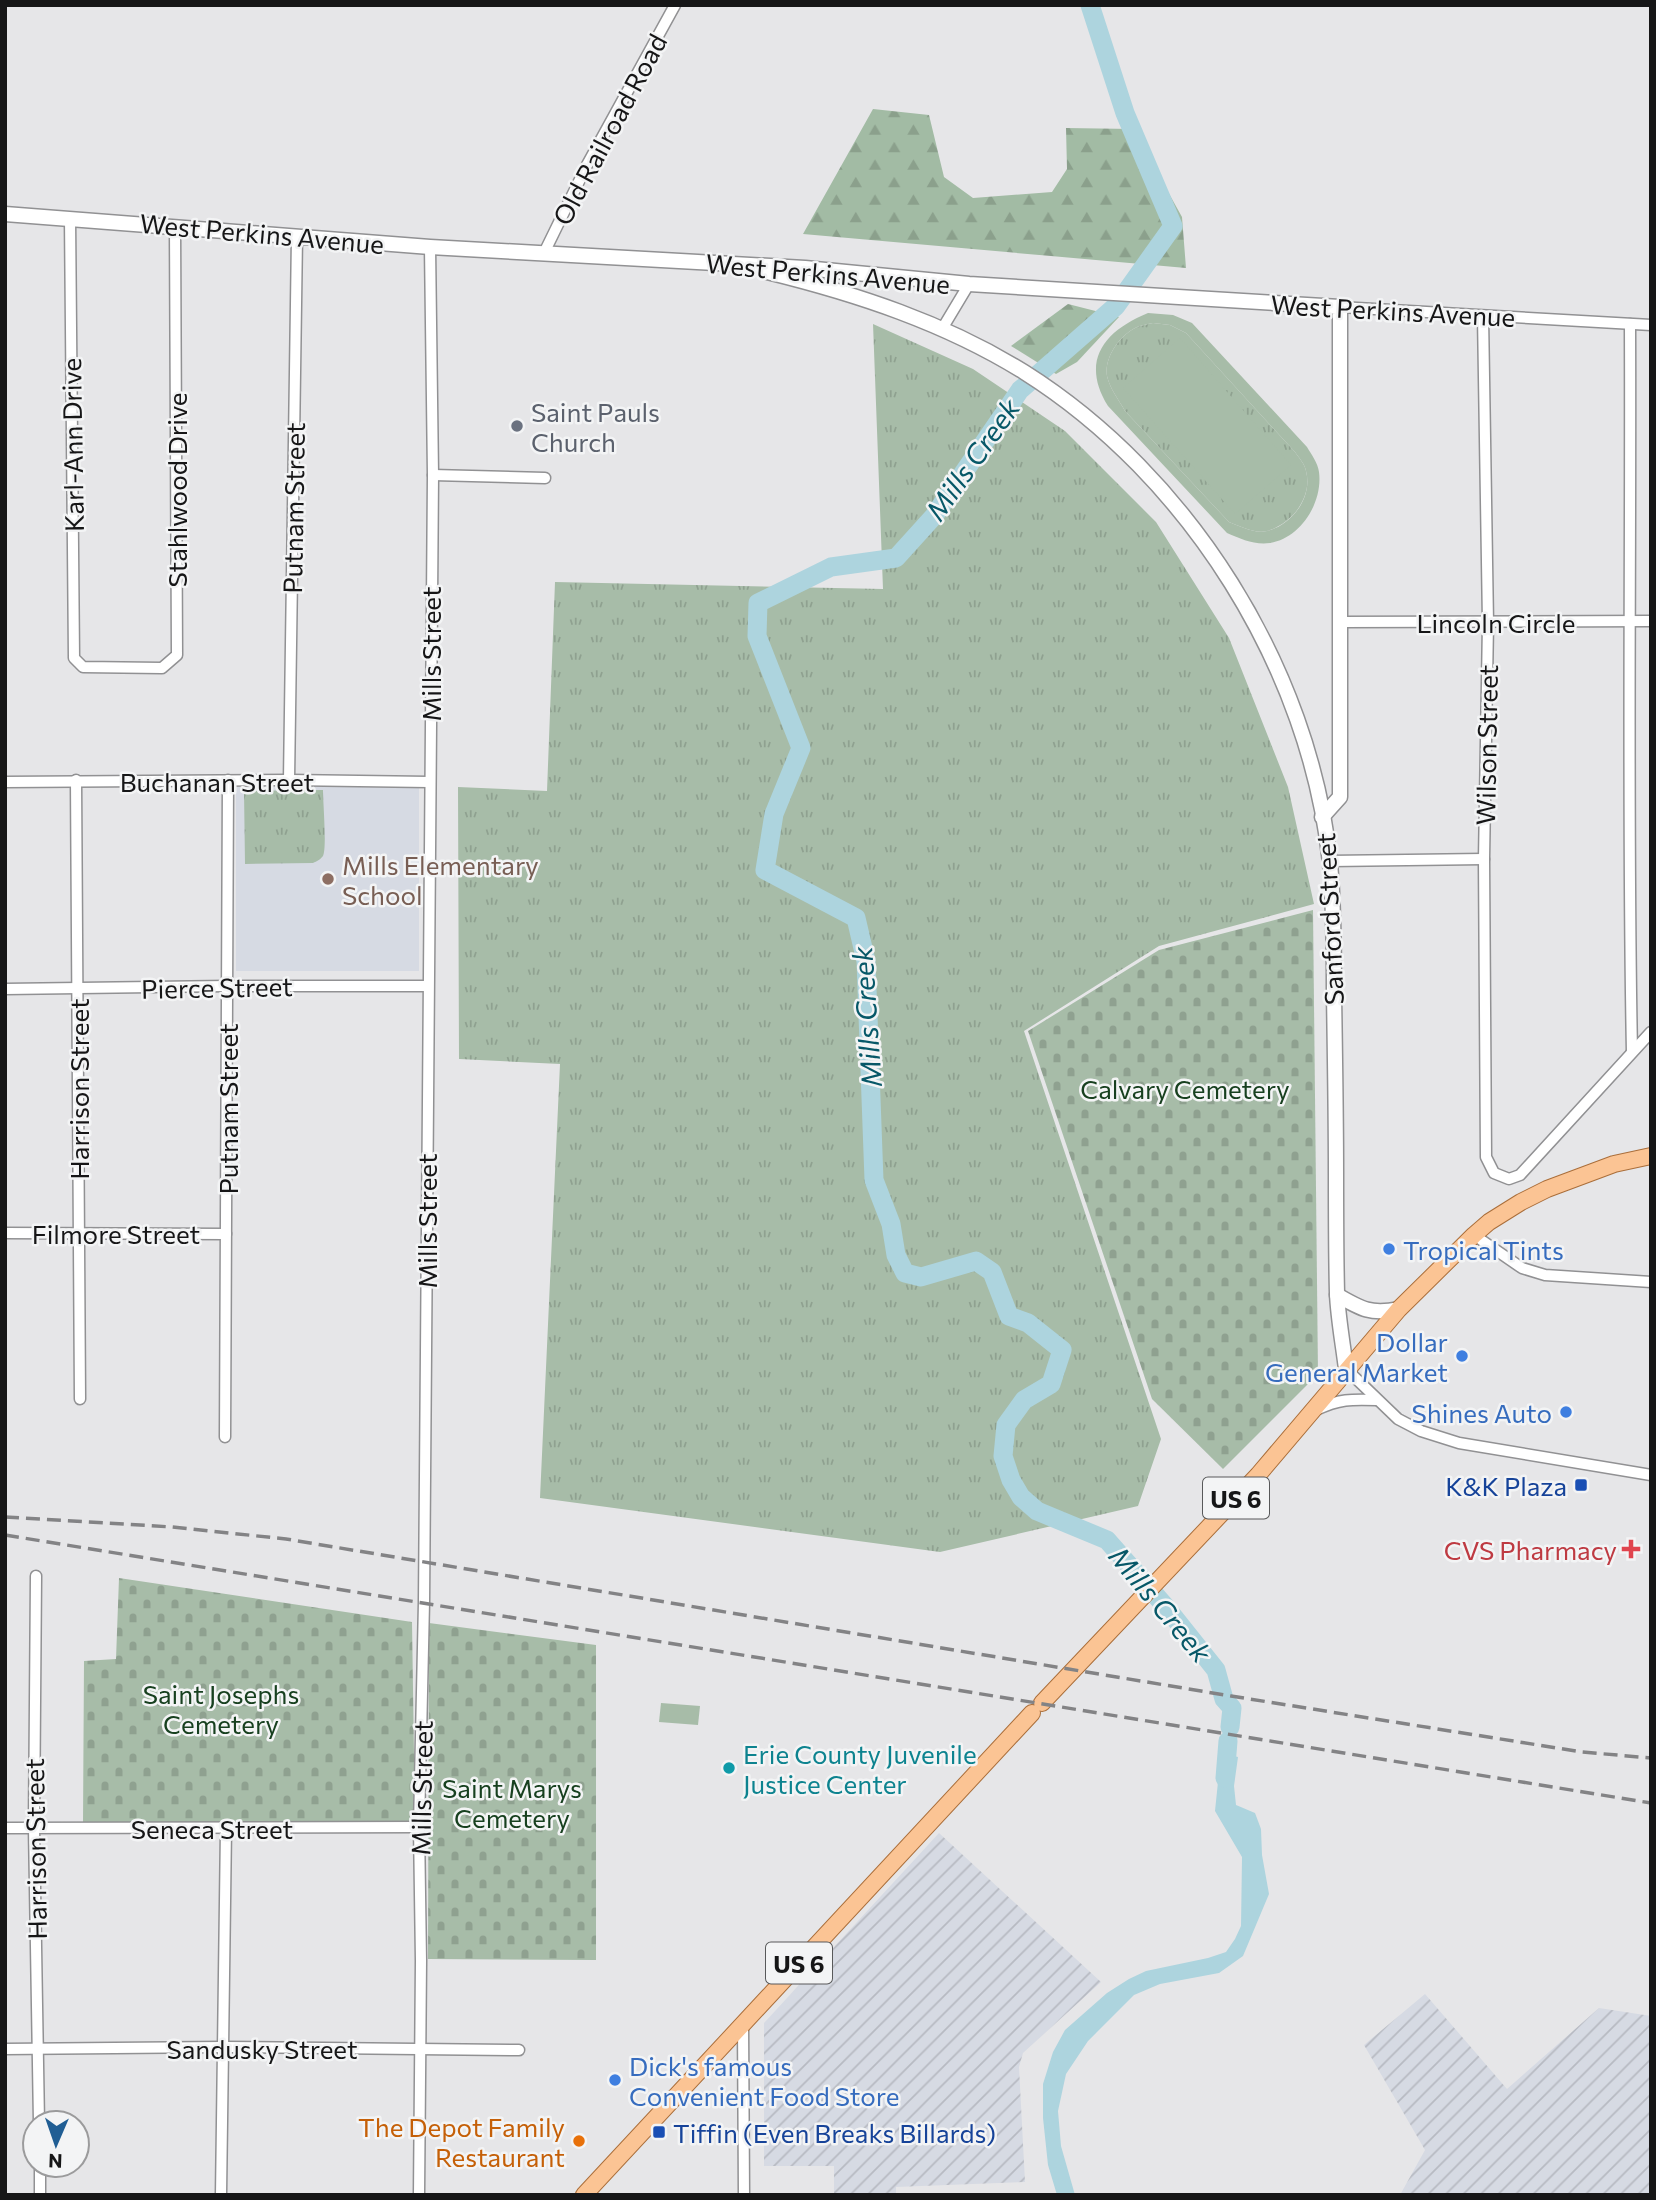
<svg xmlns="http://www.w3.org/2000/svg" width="1656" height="2200" viewBox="0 0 1656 2200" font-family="Commissioner,sans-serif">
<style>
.built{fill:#d6dae3}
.industrial{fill:url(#industrial-furrows)}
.grass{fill:url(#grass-tufts)}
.forest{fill:url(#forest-firs)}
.cemetery{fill:url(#cemetery-stones)}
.pitch{fill:#a7bca8;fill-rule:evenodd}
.water{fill:#add4de}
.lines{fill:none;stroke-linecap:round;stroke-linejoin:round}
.river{stroke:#add4de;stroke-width:19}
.street-casing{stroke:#919193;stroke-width:13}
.secondary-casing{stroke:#919193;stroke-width:17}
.primary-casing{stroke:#aa6e3a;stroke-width:18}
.street{stroke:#fff;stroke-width:10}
.secondary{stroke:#fff;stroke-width:14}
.primary{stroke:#fbc494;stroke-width:16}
.rail{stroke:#838385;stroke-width:3.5;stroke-dasharray:14 7;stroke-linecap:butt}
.worship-dot{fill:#6b7280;stroke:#f3f4f5;stroke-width:2.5}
.education-dot{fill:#8d6e63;stroke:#f3f4f5;stroke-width:2.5}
.shop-dot{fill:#3f7fe0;stroke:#f3f4f5;stroke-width:2.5}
.transit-dot{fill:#1a4fb4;stroke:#f3f4f5;stroke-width:2.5}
.health-dot{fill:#e0444e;stroke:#f3f4f5;stroke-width:2.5}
.culture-dot{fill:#0f9aa8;stroke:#f3f4f5;stroke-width:2.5}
.food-dot{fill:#e8710a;stroke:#f3f4f5;stroke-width:2.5}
.labels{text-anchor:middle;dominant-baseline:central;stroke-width:5;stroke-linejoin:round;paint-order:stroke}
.shield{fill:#f3f4f5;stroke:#58595a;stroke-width:2}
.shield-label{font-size:24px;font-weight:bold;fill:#161617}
.street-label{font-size:26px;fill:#161617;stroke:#f3f4f5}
.worship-label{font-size:26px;fill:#5b616d;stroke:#f3f4f5;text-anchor:start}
.education-label{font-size:26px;fill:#785e54;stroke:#f3f4f5;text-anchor:start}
.park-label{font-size:26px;fill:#17401f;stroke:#f3f4f5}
.shop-label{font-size:26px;fill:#366cbe;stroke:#f3f4f5;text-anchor:start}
.transit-label{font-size:26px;fill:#164399;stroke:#f3f4f5;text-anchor:end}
.health-label{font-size:26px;fill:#be3a42;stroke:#f3f4f5;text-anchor:end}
.culture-label{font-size:26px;fill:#0d838f;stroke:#f3f4f5;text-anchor:start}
.food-label{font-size:26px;fill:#c56008;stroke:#f3f4f5;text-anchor:end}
.water-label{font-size:28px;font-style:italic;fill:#075868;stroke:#f3f4f5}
</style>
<defs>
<pattern id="industrial-furrows" width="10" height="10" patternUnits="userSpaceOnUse" patternTransform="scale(1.75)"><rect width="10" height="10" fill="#d6dae3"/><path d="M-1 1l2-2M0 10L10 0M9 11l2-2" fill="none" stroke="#b7bac2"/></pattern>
<pattern id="grass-tufts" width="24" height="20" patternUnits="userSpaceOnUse" patternTransform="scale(1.75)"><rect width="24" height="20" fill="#a7bca8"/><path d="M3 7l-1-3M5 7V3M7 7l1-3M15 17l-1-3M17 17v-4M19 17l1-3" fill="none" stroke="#8fa190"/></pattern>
<pattern id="forest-firs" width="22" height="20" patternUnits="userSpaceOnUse" patternTransform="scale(1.75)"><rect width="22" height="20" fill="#a2bba4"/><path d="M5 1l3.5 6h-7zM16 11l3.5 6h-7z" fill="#8ba08c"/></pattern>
<pattern id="cemetery-stones" width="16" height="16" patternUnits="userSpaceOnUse" patternTransform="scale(1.75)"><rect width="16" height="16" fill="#a7bca8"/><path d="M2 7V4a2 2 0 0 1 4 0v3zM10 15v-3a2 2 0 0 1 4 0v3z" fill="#8fa190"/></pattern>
</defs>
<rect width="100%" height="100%" fill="#e6e6e8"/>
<!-- built -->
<rect class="built" x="236" y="787" width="183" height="184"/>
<!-- industrial -->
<g class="industrial">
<path d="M 939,1833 L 1101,1982 L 1023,2053 L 1019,2067 L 1025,2182 L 896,2187 L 896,2195 L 834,2195 L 834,2166 L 764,2166 L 764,2023 Z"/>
<path d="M 1425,1994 L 1507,2089 L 1599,2008 L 1651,2016 L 1651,2195 L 1400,2195 L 1425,2150 L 1364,2045 Z"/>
</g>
<!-- grass -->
<g class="grass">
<path d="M 1153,323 L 1170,325 L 1186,333 L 1295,452 C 1299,458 1305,464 1306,471 C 1313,497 1292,524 1267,531 C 1254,534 1240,526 1229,522 L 1125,411 C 1119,400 1110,389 1107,376 C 1104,357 1120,335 1137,327 C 1142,325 1148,324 1153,323 Z"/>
<path d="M 873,324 L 973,369 L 1065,431 L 1156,522 L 1229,638 L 1288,787 L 1314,904 L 1159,946 L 1024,1031 L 1161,1439 L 1138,1506 L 940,1552 L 540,1498 L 560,1064 L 459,1059 L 458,787 L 547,791 L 555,582 L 883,589 Z"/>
<path d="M 323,790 C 323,802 327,848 323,856 C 320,860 317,861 313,863 L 245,864 L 244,791 Z"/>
</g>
<!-- forest -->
<g class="forest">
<path d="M 873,109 L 929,115 L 944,177 L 973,198 L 1052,192 L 1067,169 L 1066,128 L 1133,129 L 1182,217 L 1186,268 L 803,234 Z"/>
<path d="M 1068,304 L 1119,317 L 1077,362 L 1056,374 L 1011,346 Z"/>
</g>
<!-- cemetery -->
<g class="cemetery">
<path d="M 1313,910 L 1318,1374 L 1223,1469 L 1152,1399 L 1028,1031 L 1159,950 Z"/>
<path d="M 119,1578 L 412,1622 L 415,1821 L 83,1823 L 84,1661 L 116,1659 Z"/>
<path d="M 429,1623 L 596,1645 L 596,1960 L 428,1959 Z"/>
</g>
<!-- pitch -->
<g class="pitch">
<path d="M 1148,313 L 1173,315 L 1192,323 L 1307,447 C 1311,454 1318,463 1319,472 C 1323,502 1301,538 1270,543 C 1254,545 1241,539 1227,533 L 1108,406 C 1080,361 1104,331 1148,313 ZM 1153,323 L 1170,325 L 1186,333 L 1295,452 C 1299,458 1305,464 1306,471 C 1313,497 1292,525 1267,531 C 1254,534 1240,526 1229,522 L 1125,411 C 1119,400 1110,389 1107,376 C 1104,357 1120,335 1137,327 C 1142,325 1148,324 1153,323 Z"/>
<path d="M 1180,338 L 1291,465 L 1235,514 L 1123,388 Z"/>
<path d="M 661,1703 L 700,1706 L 698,1725 L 659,1722 Z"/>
</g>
<!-- water -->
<path class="water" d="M 1221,1753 L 1238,1757 L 1234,1786 L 1236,1805 L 1255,1813 L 1261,1829 L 1262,1855 L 1269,1894 L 1243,1956 L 1219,1973 L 1160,1984 L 1134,1995 L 1088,2041 L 1066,2074 L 1058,2111 L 1061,2146 L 1075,2195 L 1057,2195 L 1048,2165 L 1043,2118 L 1043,2084 L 1053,2052 L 1065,2030 L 1107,1993 L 1129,1979 L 1146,1971 L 1208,1958 L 1226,1952 L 1235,1939 L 1241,1926 L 1242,1857 L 1215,1811 Z"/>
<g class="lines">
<!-- river -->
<g class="river">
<path d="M 1090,5 L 1125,113 L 1173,226 L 1116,306 L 1020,390 L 934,516 L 896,558 L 831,567 L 758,603 L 757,636 L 801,748 L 774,814 L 765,870 L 856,918 L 866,961 L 874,1180 L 891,1224 L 896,1255 L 905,1273 L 921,1277 L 976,1261 L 992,1272 L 1009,1316 L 1028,1323 L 1062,1350 L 1051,1384 L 1024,1400 L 1006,1425 L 1003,1456 L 1011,1480 L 1021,1497 L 1037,1511 L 1107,1540 L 1165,1606 L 1216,1670 L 1224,1699 L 1232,1708 L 1230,1727"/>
<path d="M 1225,1778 L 1228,1741"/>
</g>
<defs>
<g id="street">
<path d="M 70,218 L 74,658 L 83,667 L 162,668 L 177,655 L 175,226"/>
<path d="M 544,253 L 587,165 L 675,5"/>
<path d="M 1340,307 L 1651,325"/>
<path d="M 1483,316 L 1488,623 L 1484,859 L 1486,1157 L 1494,1173 L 1509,1179 L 1520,1175 L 1651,1032"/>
<path d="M 1630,324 C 1631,567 1627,809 1632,1052"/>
<path d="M 942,329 L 969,284"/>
<path d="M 433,475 L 545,478"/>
<path d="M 1341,622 L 1651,621"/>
<path d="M 76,780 L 80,1399"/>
<path d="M 289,780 L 297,236"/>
<path d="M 5,782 L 289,780 L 429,782"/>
<path d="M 1330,861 L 1484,859"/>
<path d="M 5,989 L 227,986 L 428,986"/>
<path d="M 5,1233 L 226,1234"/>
<path d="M 1474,1235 L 1522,1268 L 1545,1275 L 1651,1282"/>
<path d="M 1346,1369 L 1398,1419 L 1421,1431 L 1459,1443 L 1651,1475"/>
<path d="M 1316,1410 C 1339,1399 1351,1399 1377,1400"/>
<path d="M 225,1437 L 228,780"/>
<path d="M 36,1576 L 34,1828 L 39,2123"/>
<path d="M 5,1828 L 419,1827"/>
<path d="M 743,2023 L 744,2195"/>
<path d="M 5,2049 L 223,2047 L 519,2050"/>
<path d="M 40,2165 L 40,2195"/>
<path d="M 221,2195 L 226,1828"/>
<path d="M 419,2195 L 421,1961 L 419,1827 L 424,1602 L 433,475 L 430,247"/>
</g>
<g id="secondary">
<path d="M 5,214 L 430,247 L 805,268 L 969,284 L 1340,307 L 1340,797 L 1322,817"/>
<path d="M 767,272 C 857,294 945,323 1024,372 C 1189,476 1310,668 1330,863 C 1334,906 1334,951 1334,995 C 1335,1055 1336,1115 1336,1175 C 1336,1214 1336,1254 1337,1293 C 1338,1318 1343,1344 1346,1369"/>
<path d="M 1337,1295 C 1361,1309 1371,1315 1399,1309"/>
</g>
<g id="primary">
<path d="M 1042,1703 L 1258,1475 L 1399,1309 L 1474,1235 L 1489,1222 L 1521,1202 L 1547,1189 L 1614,1164 L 1651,1156"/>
<path d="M 584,2195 L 1032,1713"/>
</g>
</defs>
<!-- street casing -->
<use href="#street" class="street-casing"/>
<!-- secondary casing -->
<use href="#secondary" class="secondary-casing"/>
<!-- primary casing -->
<use href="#primary" class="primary-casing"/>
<!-- street -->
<use href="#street" class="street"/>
<!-- secondary -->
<use href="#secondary" class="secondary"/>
<!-- primary -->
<use href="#primary" class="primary"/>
<!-- rail -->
<g class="rail">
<path d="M 5,1517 L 172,1527 L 286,1539 L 1231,1696 L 1582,1752 L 1651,1758"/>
<path d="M 5,1535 L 1651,1803"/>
</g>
</g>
<!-- markers -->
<circle class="worship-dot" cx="517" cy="426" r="7"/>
<circle class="education-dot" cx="328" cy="879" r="7"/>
<g class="shop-dot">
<circle cx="1389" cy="1249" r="7"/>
<circle cx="1462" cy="1356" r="7"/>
<circle cx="1566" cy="1412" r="7"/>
<circle cx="615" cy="2080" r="7"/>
</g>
<g class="transit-dot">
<rect x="1574" y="1478" width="14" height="14" rx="3.5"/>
<rect x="652" y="2125" width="14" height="14" rx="3.5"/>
</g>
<path class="health-dot" d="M1627.5 1538.5h7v7h7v7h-7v7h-7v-7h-7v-7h7z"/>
<circle class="culture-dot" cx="729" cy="1768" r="7"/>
<circle class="food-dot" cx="579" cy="2141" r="7"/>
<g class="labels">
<!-- shield labels -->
<g class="shield">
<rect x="1203" y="1477.5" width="66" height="41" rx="5"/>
<rect x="766" y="1942.5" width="66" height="41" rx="5"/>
</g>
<g class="shield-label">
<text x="1236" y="1498">US 6</text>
<text x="799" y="1963">US 6</text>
</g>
<!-- street labels -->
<g class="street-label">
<text transform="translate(609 129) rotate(-62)">Old Railroad Road</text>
<text transform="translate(262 233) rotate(5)">West Perkins Avenue</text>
<text transform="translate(828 273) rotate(5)">West Perkins Avenue</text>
<text transform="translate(1393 310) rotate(3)">West Perkins Avenue</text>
<text transform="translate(72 445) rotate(-91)">Karl-Ann Drive</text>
<text transform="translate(176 490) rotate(-90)">Stahlwood Drive</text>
<text transform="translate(293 508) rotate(-89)">Putnam Street</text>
<text x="1496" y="622">Lincoln Circle</text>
<text transform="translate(430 654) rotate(-90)">Mills Street</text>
<text transform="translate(1486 745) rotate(-89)">Wilson Street</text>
<text x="217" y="781">Buchanan Street</text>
<text transform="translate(1329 919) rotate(-93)">Sanford Street</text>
<text transform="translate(217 987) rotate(-1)">Pierce Street</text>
<text transform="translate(78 1089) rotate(-90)">Harrison Street</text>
<text transform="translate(227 1109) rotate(-90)">Putnam Street</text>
<text transform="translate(426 1221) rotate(-90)">Mills Street</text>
<text x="116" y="1233">Filmore Street</text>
<text transform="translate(421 1788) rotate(-89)">Mills Street</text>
<text x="212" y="1828">Seneca Street</text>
<text transform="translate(35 1849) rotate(-91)">Harrison Street</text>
<text x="262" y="2048">Sandusky Street</text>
</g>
<!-- worship labels -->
<g class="worship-label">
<text x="531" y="411">Saint Pauls<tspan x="531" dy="30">Church</tspan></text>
</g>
<!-- education labels -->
<g class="education-label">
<text x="342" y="864">Mills Elementary<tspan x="342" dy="30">School</tspan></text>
</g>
<!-- park labels -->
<g class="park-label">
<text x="1185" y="1088">Calvary Cemetery</text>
<text x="221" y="1693">Saint Josephs<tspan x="221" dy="30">Cemetery</tspan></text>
<text x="512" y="1787">Saint Marys<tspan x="512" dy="30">Cemetery</tspan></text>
</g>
<!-- shop labels -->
<g class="shop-label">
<text x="1403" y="1249">Tropical Tints</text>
<text x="1448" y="1341" text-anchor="end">Dollar<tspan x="1448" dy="30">General Market</tspan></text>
<text x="1552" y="1412" text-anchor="end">Shines Auto</text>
<text x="629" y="2065">Dick's famous<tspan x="629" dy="30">Convenient Food Store</tspan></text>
</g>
<!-- transit labels -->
<g class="transit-label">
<text x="1567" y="1485">K&amp;K Plaza</text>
<text x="673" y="2132" text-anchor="start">Tiffin (Even Breaks Billards)</text>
</g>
<!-- health labels -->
<g class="health-label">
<text x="1617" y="1549">CVS Pharmacy</text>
</g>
<!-- culture labels -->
<g class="culture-label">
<text x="743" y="1753">Erie County Juvenile<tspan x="743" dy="30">Justice Center</tspan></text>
</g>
<!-- food labels -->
<g class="food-label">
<text x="565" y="2126">The Depot Family<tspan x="565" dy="30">Restaurant</tspan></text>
</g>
<!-- water labels -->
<g class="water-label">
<text transform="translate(972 459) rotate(-55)">Mills Creek</text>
<text transform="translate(866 1017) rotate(-94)">Mills Creek</text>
<text transform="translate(1161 1604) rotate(50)">Mills Creek</text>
</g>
</g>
<!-- border -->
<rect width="1656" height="2200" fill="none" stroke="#161617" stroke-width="14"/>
<!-- north arrow -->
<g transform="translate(56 2144) rotate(182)"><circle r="33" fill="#f3f4f5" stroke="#9b9b9c" stroke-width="2"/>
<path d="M0-5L12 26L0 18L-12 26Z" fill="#205e94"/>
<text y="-10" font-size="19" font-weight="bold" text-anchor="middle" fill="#161617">N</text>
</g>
</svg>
